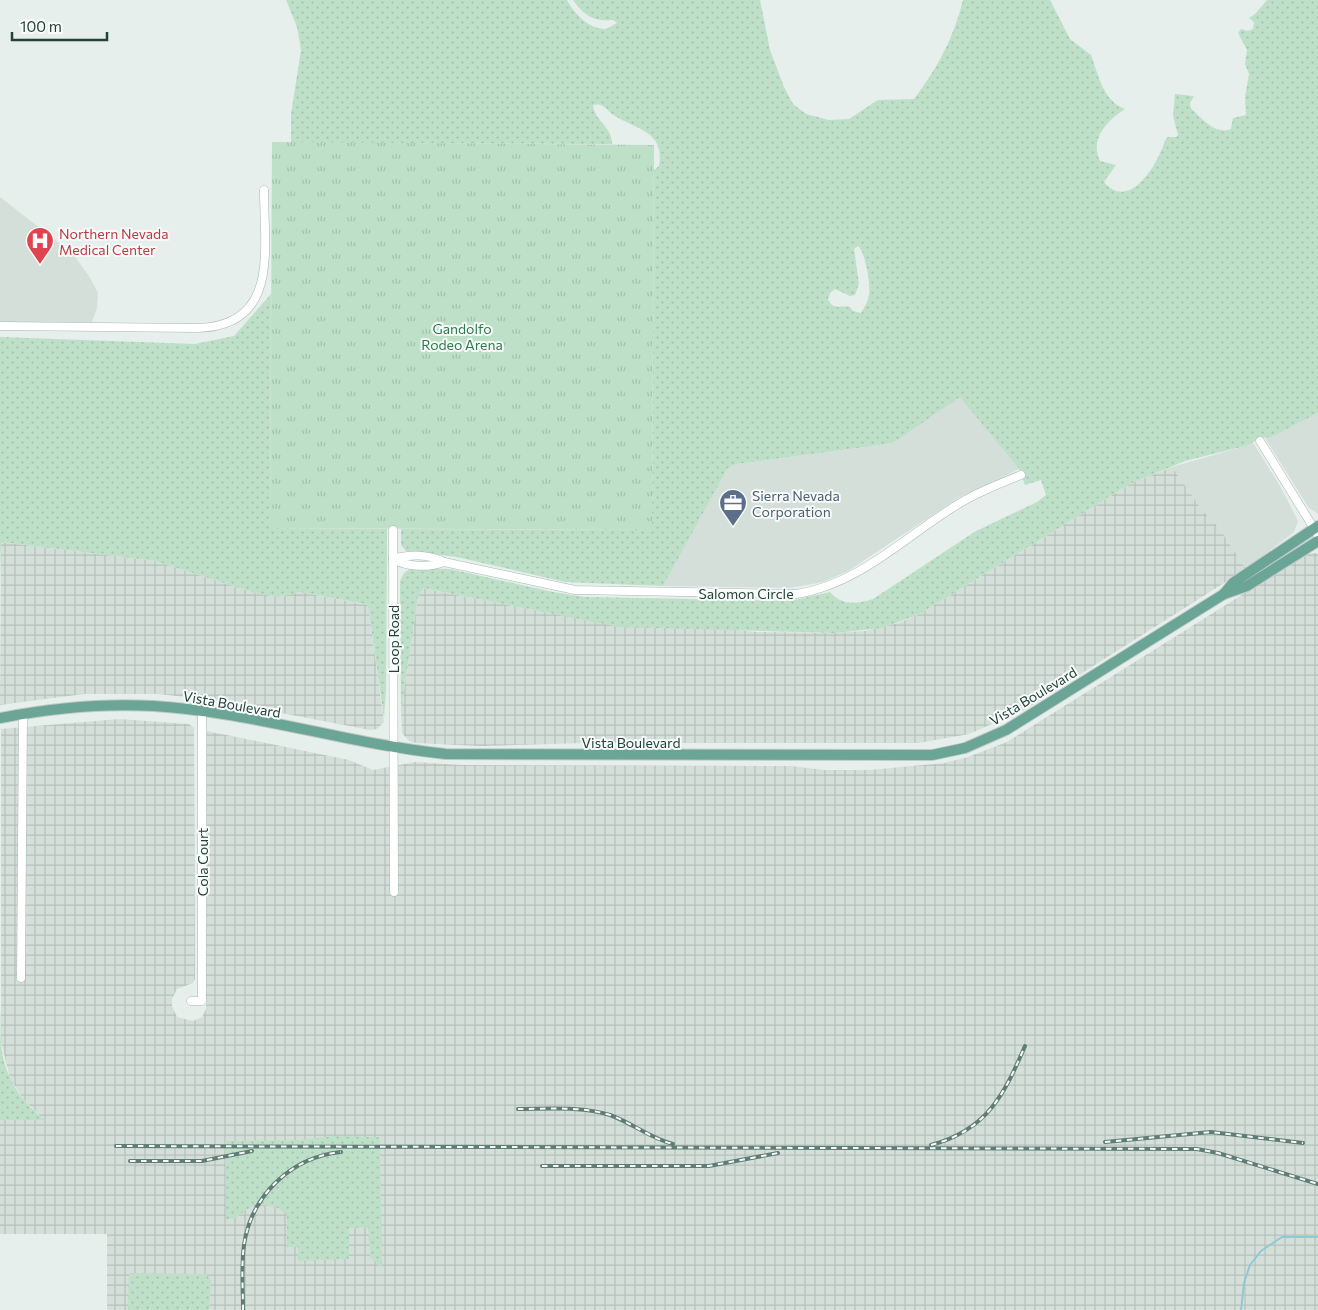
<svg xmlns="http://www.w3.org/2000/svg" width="1318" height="1310" viewBox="0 0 1318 1310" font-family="Commissioner,sans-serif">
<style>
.built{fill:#d4dfda}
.industrial{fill:url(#industrial-grid)}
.grass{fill:url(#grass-dots);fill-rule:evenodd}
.park{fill:url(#park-tufts)}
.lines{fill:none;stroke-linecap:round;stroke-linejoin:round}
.stream{stroke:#8ec9d4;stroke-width:2}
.minor-casing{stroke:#a8b8b2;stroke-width:9}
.major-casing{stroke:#c2cac8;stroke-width:12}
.minor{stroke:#fff;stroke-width:8}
.major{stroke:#6aa596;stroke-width:10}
.rail-casing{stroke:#5f7d75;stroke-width:4}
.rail{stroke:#f7fbf9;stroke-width:2;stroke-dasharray:5.5;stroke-linecap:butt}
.labels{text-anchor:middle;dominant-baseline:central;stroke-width:4;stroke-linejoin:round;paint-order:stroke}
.health-label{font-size:14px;fill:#be3a42;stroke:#f7fbf9;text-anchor:start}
.park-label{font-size:14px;fill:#2d7a4b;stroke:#f7fbf9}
.service-label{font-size:14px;fill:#4e5e75;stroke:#f7fbf9;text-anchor:start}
.street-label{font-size:14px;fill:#24423a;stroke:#f7fbf9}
</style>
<defs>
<pattern id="industrial-grid" width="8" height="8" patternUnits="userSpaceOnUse" patternTransform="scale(1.25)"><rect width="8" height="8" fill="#d4dfda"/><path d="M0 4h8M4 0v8" fill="none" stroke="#b6c1bc"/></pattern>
<pattern id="grass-dots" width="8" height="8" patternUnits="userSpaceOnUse" patternTransform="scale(1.25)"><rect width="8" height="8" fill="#bfe0c8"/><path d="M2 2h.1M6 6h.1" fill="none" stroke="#a4c1ad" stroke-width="1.8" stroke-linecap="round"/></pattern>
<pattern id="park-tufts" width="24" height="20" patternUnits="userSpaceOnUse" patternTransform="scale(1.25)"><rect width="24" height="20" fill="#bfe0c8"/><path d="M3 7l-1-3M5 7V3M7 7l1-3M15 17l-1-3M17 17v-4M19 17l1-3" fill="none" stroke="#a4c1ad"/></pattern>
</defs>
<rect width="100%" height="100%" fill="#e6efeb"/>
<!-- built -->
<g class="built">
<path d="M 0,197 L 72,253 L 89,276 L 98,293 L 97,308 L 92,322 L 0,322 Z"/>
<path d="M 960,396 L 1019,469 L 958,498 L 848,571 L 823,582 L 789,588 L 663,586 L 728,468 L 737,464 L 887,444 L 896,441 Z"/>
<path d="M 1318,413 L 1318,514 L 1309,508 L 1265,438 Z"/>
<path d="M 1252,441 L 1280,486 L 1298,521 L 1294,532 L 1246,569 L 1220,529 L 1203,511 L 1172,467 L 1245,446 Z"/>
</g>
<!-- industrial -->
<g class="industrial">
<path d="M 1172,467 L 1203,511 L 1220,529 L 1246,569 L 1024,710 L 969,734 L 919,743 L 584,743 L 480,746 L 416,743 L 409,741 L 402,733 L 401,711 L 418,596 L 422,588 L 554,614 L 757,632 L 836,633 L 865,631 L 898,623 L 918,615 L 1130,484 Z"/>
<path d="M 1,542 L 155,561 L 255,593 L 279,597 L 300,592 L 368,605 L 384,722 L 377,729 L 370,730 L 214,700 L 158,694 L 84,694 L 0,705 Z"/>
<path d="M 1316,553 L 1318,554 L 1318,1310 L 107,1310 L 107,1234 L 0,1234 L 0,1120 L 44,1120 L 24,1100 L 10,1078 L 1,1042 L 1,729 L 119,719 L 189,724 L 194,728 L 195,979 L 193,983 L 177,989 L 172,999 L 172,1006 L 177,1017 L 193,1021 L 202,1017 L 206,1009 L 207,731 L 349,760 L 373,770 L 415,762 L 461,765 L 791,766 L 825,770 L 870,770 L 944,763 L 968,757 L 1007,742 L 1307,554 Z"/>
</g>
<!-- grass -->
<g class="grass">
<path d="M 286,0 L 567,0 C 575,14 588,29 606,29 L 617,23 L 613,20 C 594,22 583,15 573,0 L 760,0 L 770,50 L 784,87 L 793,104 L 806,114 L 829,120 L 849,119 L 878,100 L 914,99 C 938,67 953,39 963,0 L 1050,0 L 1070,39 L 1091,55 C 1098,74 1103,101 1125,109 C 1108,120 1089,139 1100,161 L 1116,165 L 1104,182 C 1130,213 1159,162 1165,140 L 1168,137 L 1176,137 L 1178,135 L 1173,116 L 1175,94 L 1194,96 L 1190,103 L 1191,108 C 1199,116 1216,136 1231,129 L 1233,118 L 1246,115 L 1245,97 L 1249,74 L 1245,64 L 1247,50 L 1238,33 L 1241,29 L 1248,31 L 1253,29 L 1254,22 L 1249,18 L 1255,14 L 1267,0 L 1318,0 L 1318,413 L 1271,437 L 1261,438 L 1245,446 L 1185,461 L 1130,484 L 918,615 L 881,628 L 836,633 L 619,627 L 423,588 L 418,596 L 401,711 L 400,581 L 404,573 L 411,568 L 450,569 L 553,592 L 585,597 L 790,601 L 830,592 C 842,606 857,604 873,599 L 976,531 L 1037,502 L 1046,495 L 1041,480 L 1025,485 L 1019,469 L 960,397 L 896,441 L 887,444 L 737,464 L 728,468 L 663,586 L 565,582 L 457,557 L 406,551 L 401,545 L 401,529 L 652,530 L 654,170 L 659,166 C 665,131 637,130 615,116 C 606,111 605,102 593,105 C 594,120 613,128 612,144 L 291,143 L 291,114 L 301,50 L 297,27 ZM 858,246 C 865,251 871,285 869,295 C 868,301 864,308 861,313 L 853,311 L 850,307 C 841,305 833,311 828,299 L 830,293 L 835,289 L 850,296 L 855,295 L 859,284 L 854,249 Z"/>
<path d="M 271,294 L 270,528 L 387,529 L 386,690 L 384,718 L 368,605 L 365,604 L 300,592 L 279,597 L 255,593 L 155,561 L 1,542 L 0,577 L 0,337 L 195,344 L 234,336 Z"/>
<path d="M 0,1009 C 1,1019 0,1032 1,1044 C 4,1075 20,1101 45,1120 L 0,1120 Z"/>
<path d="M 333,1136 L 378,1137 L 380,1139 L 382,1268 L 370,1257 L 368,1227 L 349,1228 L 349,1259 L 298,1261 L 298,1247 L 287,1247 L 287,1214 L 276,1207 L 255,1204 L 235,1218 L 226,1220 L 225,1141 L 301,1140 Z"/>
<path d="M 129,1273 L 206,1274 L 211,1281 L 209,1310 L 128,1310 Z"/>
</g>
<!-- park -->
<path class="park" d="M 272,142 L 654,145 L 652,530 L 270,528 Z"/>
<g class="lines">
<!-- stream -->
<path class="stream" d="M 1241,1310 L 1244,1283 L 1250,1265 L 1261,1251 L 1282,1237 L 1318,1237"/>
<defs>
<g id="minor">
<path d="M 0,326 L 197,328 C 280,326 264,250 264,190"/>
<path d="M 1260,441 L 1318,535"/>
<path d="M 393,530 L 394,892"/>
<path d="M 393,559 C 409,554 429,554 444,562 L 575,590 L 797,594 C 855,585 901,541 949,510 C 971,495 996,485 1021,475"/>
<path d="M 393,559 C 407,567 429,568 444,562"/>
<path d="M 21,978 L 23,714"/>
<path d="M 191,1001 L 202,1001 L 202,712"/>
</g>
<g id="major">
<path d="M 1224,594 L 1233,583 L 1318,526"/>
<path d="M 0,718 C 51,708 102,703 154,706 C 252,712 348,744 446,754 L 932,755 L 965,748 L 1006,730 L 1224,594 L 1247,586 L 1318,541"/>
</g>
</defs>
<!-- minor casing -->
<use href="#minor" class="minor-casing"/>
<!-- major casing -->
<use href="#major" class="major-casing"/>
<!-- minor -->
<use href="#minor" class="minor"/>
<!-- major -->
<use href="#major" class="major"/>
<defs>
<g id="rail">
<path d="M 518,1109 C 547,1109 581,1106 610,1115 C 632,1123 650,1138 673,1144"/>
<path d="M 1105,1142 L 1211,1132 L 1303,1143"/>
<path d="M 931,1145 C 987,1130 1004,1095 1025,1046"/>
<path d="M 116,1146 L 1197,1149 L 1218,1153 L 1318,1184"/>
<path d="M 130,1161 L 202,1161 L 252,1151"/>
<path d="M 542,1166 L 709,1166 L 778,1153"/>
<path d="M 243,1310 C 243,1289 241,1266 244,1245 C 251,1196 291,1157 341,1152"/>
</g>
</defs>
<!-- rail casing -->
<use href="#rail" class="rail-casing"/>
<!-- rail -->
<use href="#rail" class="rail"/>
</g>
<!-- icons -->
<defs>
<symbol id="hospital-pin" viewBox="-11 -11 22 30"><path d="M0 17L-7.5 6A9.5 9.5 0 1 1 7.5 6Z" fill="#e0444e" stroke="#f7fbf9"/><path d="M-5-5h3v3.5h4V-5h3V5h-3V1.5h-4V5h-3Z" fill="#fff"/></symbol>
<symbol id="office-pin" viewBox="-11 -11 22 30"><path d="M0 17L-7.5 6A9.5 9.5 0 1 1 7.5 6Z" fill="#5c6f8a" stroke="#f7fbf9"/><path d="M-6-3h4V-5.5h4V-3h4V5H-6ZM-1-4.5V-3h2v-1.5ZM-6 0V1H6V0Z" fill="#fff"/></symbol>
</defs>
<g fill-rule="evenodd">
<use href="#hospital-pin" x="24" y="225" width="32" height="43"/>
<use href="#office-pin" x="717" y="487" width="32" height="43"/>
</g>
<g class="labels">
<!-- health labels -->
<g class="health-label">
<text x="59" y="233">Northern Nevada<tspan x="59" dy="16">Medical Center</tspan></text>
</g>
<!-- park labels -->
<g class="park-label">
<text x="462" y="328">Gandolfo<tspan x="462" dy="16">Rodeo Arena</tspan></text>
</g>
<!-- service labels -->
<g class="service-label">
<text x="752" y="495">Sierra Nevada<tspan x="752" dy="16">Corporation</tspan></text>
</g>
<!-- street labels -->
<g class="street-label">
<text x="746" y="593">Salomon Circle</text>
<text transform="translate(393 639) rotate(-90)">Loop Road</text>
<text transform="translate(1033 696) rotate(-31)">Vista Boulevard</text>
<text transform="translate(232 704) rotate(10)">Vista Boulevard</text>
<text x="631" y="742">Vista Boulevard</text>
<text transform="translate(202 862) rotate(-90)">Cola Court</text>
</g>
</g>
<!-- scale -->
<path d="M12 32v8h95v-8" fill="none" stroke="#24423a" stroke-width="2.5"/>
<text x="20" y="32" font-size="15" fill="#24423a" stroke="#f7fbf9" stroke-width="4" paint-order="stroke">100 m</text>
</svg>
